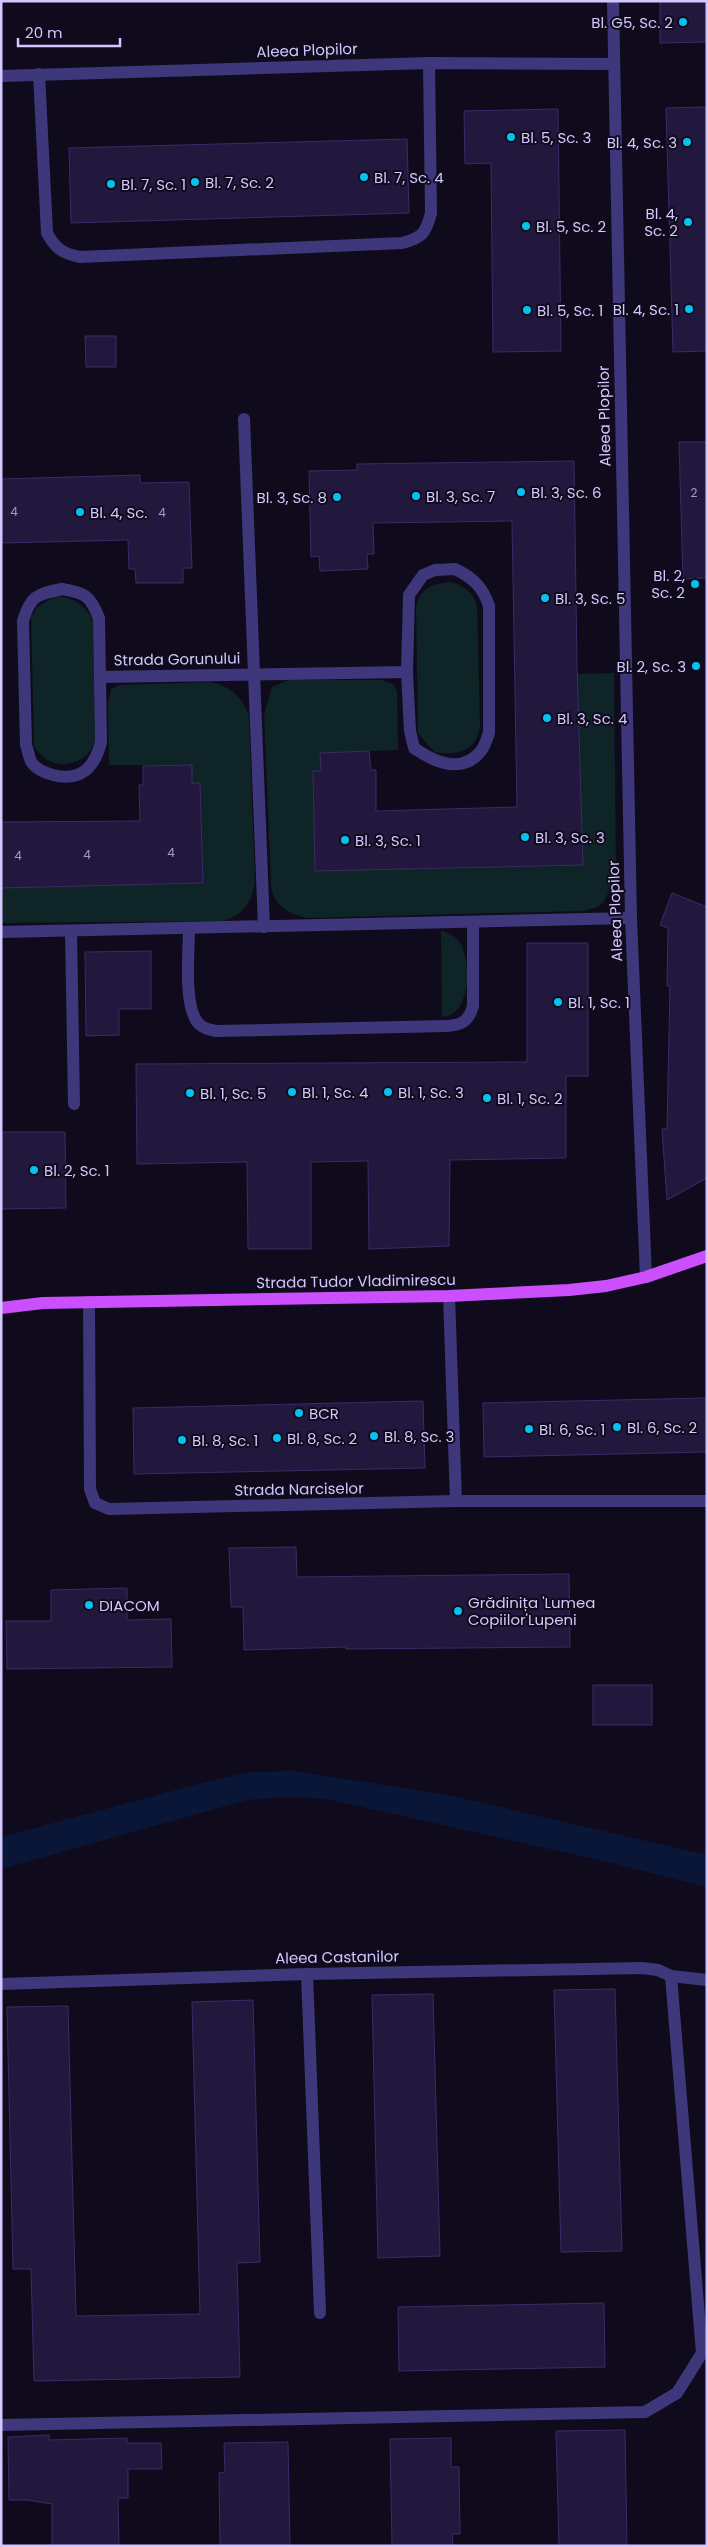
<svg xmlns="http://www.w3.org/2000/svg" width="708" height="2547" viewBox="0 0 708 2547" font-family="Poppins,sans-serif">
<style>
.green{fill:#0e2426}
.water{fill:#091637}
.building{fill:#22183d;stroke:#3c2a68}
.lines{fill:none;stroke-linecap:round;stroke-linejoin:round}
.minor{stroke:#3f377b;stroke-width:12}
.major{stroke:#cc4ffd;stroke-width:12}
.poi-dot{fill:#03c2ef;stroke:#100b1c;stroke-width:2}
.labels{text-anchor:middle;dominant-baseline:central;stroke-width:4;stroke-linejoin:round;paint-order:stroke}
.number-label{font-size:12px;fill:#a69bce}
.poi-label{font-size:15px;fill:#d2c7fe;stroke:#100b1c;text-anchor:start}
.street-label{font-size:15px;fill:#d2c7fe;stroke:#100b1c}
</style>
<rect width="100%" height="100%" fill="#100b1c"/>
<!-- green -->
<g class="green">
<path d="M 450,582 C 465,586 473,592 477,606 L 480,722 C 480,749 459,757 434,752 L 418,733 L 416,607 C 420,588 432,584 450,582 Z"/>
<path d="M 56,596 C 74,598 85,604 93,621 L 95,741 C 91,758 69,769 52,762 C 44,759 39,753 34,746 L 31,617 L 37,607 Z"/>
<path d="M 614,673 L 616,871 L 613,884 L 603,903 L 596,908 L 582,911 L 307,918 C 287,913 275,907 271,886 L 264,715 L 272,687 L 289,680 L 382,680 L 393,684 L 397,691 L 398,750 L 320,753 L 321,771 L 313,772 L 315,871 L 582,865 L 577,674 Z"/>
<path d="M 211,682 C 231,687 242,696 249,716 L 255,883 C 251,904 243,915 223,921 L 1,923 L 1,888 L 203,883 L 200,783 L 192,783 L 192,765 L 109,765 L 108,703 L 111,689 L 118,685 Z"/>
<path d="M 441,931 C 448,933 454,935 458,940 C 472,958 472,1016 442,1017 Z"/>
</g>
<!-- water -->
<path class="water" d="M 294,1771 L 448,1795 L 707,1855 L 707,1887 L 612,1863 L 327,1799 L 287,1797 L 247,1800 L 1,1869 L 1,1837 L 218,1779 L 251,1772 Z"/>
<!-- building -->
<g class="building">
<path d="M 660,1 L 707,1 L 707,42 L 660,43 Z"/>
<path d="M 707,107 L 707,351 L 673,352 L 666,108 Z"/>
<path d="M 558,109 L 561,351 L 493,352 L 491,163 L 465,164 L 464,111 Z"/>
<path d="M 407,139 L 409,213 L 71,223 L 69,148 Z"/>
<path d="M 85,336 L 116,336 L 116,367 L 86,367 Z"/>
<path d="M 679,442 L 707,442 L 707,578 L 683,579 Z"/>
<path d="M 574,461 L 577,665 L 583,865 L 315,871 L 313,771 L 321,771 L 320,753 L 369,751 L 371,770 L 376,770 L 376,811 L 517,807 L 512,521 L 373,523 L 374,554 L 367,554 L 368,569 L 320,571 L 319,556 L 311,557 L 309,471 L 357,470 L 357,464 Z"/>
<path d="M 140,475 L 140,483 L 189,482 L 192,568 L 183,568 L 183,583 L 136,583 L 135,569 L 129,569 L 128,540 L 1,543 L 1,479 Z"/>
<path d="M 192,765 L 192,783 L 200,783 L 203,883 L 1,888 L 1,822 L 140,821 L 139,785 L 143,785 L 143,766 Z"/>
<path d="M 672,893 L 707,907 L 707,1178 L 667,1200 L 662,1129 L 667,1129 L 670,986 L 667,986 L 668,928 L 660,925 Z"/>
<path d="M 527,943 L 588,943 L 588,1076 L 566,1076 L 566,1158 L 450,1160 L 449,1246 L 369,1249 L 368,1161 L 311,1162 L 311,1249 L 248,1249 L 247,1162 L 137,1164 L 136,1064 L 527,1062 Z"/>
<path d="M 151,951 L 151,1009 L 119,1009 L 119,1035 L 86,1036 L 85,952 Z"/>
<path d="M 1,1132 L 65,1132 L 66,1208 L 1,1209 Z"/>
<path d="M 707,1398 L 707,1452 L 484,1457 L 483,1403 Z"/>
<path d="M 423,1401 L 425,1468 L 134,1474 L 133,1408 Z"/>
<path d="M 296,1547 L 297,1577 L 569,1574 L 570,1647 L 346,1649 L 346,1647 L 244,1650 L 243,1607 L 231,1607 L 229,1548 Z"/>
<path d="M 127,1588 L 127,1620 L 171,1619 L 172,1667 L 7,1669 L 6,1621 L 51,1621 L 51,1590 Z"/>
<rect x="593" y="1685" width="59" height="40"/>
<path d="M 615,1989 L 622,2251 L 561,2252 L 554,1990 Z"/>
<path d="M 433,1994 L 440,2256 L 378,2258 L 372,1995 Z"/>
<path d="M 253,2000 L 260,2262 L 237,2263 L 240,2377 L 34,2381 L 31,2269 L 13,2269 L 7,2007 L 68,2006 L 76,2316 L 200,2314 L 192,2002 Z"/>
<path d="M 604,2303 L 605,2367 L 399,2371 L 398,2307 Z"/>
<path d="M 625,2430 L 627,2546 L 559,2546 L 556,2431 Z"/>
<path d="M 49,2435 L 49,2440 L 127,2438 L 127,2443 L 161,2443 L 162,2469 L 128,2469 L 128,2498 L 118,2498 L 119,2546 L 52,2546 L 52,2504 L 27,2500 L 9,2500 L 8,2437 Z"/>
<path d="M 451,2438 L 451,2467 L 459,2467 L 460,2534 L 452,2534 L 453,2546 L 392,2546 L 390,2439 Z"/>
<path d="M 288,2442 L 290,2546 L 220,2546 L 219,2473 L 225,2472 L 224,2443 Z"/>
</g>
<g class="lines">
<!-- minor -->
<g class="minor">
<path d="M 613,1 L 631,918 L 646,1277"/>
<path d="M 39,74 L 47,233 C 55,248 63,254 80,257 L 402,243 C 422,238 426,233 431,213 L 429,63"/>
<path d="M 1,76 L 429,63 L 613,64"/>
<path d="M 244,419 L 264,927"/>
<path d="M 455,569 C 472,577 483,587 489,606 L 489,733 C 487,738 485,746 481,751 C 462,775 434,762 414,748 L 410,731 L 407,672 L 409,595 L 423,575 L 435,570 Z"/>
<path d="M 62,589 C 85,593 90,595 99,618 L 101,742 C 95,767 81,782 53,775 C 46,773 37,770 32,763 C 29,759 28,750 26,745 L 23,621 C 30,596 37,594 62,589 Z"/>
<path d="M 100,677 L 407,672"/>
<path d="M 189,929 C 189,951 183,1008 199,1024 C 203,1028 210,1030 216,1031 L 445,1026 C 461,1026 469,1021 473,1006 L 473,922"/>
<path d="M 71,931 L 74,1104"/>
<path d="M 1,932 L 631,918"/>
<path d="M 449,1296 L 456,1501"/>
<path d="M 89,1302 L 90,1489 L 95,1503 L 109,1509 L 456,1501 L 707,1501"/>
<path d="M 307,1974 L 320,2313"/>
<path d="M 1,1984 L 307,1974 L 642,1968 L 658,1970 L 671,1976 L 707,1980"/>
<path d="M 1,2425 L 645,2412 L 677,2393 L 702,2353 L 671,1976"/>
</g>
<!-- major -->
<path class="major" d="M 1,1308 L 43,1303 L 449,1296 L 569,1290 L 606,1286 L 646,1277 L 707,1256"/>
</g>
<!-- markers -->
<g class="poi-dot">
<circle cx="683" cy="22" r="5"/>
<circle cx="511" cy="137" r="5"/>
<circle cx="687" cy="142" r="5"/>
<circle cx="364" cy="177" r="5"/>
<circle cx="195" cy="182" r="5"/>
<circle cx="111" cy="184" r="5"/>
<circle cx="688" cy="222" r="5"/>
<circle cx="526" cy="226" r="5"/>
<circle cx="689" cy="309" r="5"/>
<circle cx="527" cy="310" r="5"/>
<circle cx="521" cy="492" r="5"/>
<circle cx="416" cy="496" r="5"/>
<circle cx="337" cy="497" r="5"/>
<circle cx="80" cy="512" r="5"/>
<circle cx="695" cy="584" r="5"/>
<circle cx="545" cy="598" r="5"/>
<circle cx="696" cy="666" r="5"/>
<circle cx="547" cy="718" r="5"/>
<circle cx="525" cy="837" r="5"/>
<circle cx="345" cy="840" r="5"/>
<circle cx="558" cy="1002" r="5"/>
<circle cx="292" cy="1092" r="5"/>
<circle cx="388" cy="1092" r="5"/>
<circle cx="190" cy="1093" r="5"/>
<circle cx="487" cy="1098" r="5"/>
<circle cx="34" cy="1170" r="5"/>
<circle cx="299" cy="1413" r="5"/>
<circle cx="617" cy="1427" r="5"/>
<circle cx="529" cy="1429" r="5"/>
<circle cx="374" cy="1436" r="5"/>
<circle cx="277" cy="1438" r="5"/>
<circle cx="182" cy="1440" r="5"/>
<circle cx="89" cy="1605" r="5"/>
<circle cx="458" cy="1611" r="5"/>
</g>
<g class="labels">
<!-- number labels -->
<g class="number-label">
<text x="694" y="492">2</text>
<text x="14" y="511">4</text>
<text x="162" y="512">4</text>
<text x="171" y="852">4</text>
<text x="87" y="854">4</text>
<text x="18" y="855">4</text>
</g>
<!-- poi labels -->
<g class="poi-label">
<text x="673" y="22" text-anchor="end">Bl. G5, Sc. 2</text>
<text x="521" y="137">Bl. 5, Sc. 3</text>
<text x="677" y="142" text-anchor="end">Bl. 4, Sc. 3</text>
<text x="374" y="177">Bl. 7, Sc. 4</text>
<text x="205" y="182">Bl. 7, Sc. 2</text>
<text x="121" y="184">Bl. 7, Sc. 1</text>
<text x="678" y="213" text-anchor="end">Bl. 4,<tspan x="678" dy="17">Sc. 2</tspan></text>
<text x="536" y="226">Bl. 5, Sc. 2</text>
<text x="679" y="309" text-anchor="end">Bl. 4, Sc. 1</text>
<text x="537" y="310">Bl. 5, Sc. 1</text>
<text x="531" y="492">Bl. 3, Sc. 6</text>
<text x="426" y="496">Bl. 3, Sc. 7</text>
<text x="327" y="497" text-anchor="end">Bl. 3, Sc. 8</text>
<text x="90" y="512">Bl. 4, Sc.</text>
<text x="685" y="575" text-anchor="end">Bl. 2,<tspan x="685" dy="17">Sc. 2</tspan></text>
<text x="555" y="598">Bl. 3, Sc. 5</text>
<text x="686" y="666" text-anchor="end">Bl. 2, Sc. 3</text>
<text x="557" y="718">Bl. 3, Sc. 4</text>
<text x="535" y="837">Bl. 3, Sc. 3</text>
<text x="355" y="840">Bl. 3, Sc. 1</text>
<text x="568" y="1002">Bl. 1, Sc. 1</text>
<text x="302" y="1092">Bl. 1, Sc. 4</text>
<text x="398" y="1092">Bl. 1, Sc. 3</text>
<text x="200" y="1093">Bl. 1, Sc. 5</text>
<text x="497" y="1098">Bl. 1, Sc. 2</text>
<text x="44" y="1170">Bl. 2, Sc. 1</text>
<text x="309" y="1413">BCR</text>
<text x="627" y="1427">Bl. 6, Sc. 2</text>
<text x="539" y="1429">Bl. 6, Sc. 1</text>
<text x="384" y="1436">Bl. 8, Sc. 3</text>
<text x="287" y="1438">Bl. 8, Sc. 2</text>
<text x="192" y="1440">Bl. 8, Sc. 1</text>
<text x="468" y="1602">Grădinița 'Lumea<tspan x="468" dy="17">Copiilor'Lupeni</tspan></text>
<text x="99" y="1605">DIACOM</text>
</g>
<!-- street labels -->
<g class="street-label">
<text transform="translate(307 50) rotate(-2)">Aleea Plopilor</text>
<text transform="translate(604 416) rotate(-91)">Aleea Plopilor</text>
<text transform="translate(177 659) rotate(-1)">Strada Gorunului</text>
<text transform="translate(615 911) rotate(-92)">Aleea Plopilor</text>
<text transform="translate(356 1281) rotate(-1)">Strada Tudor Vladimirescu</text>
<text transform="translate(299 1489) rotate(-1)">Strada Narciselor</text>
<text transform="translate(337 1957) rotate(-1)">Aleea Castanilor</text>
</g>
</g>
<!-- border -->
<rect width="708" height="2547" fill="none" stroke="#d2c7fe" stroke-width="5"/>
<!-- scale -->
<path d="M18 38v8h102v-8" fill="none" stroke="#d2c7fe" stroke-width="2.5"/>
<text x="25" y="38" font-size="15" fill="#d2c7fe" stroke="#100b1c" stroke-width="4" paint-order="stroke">20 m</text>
</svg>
